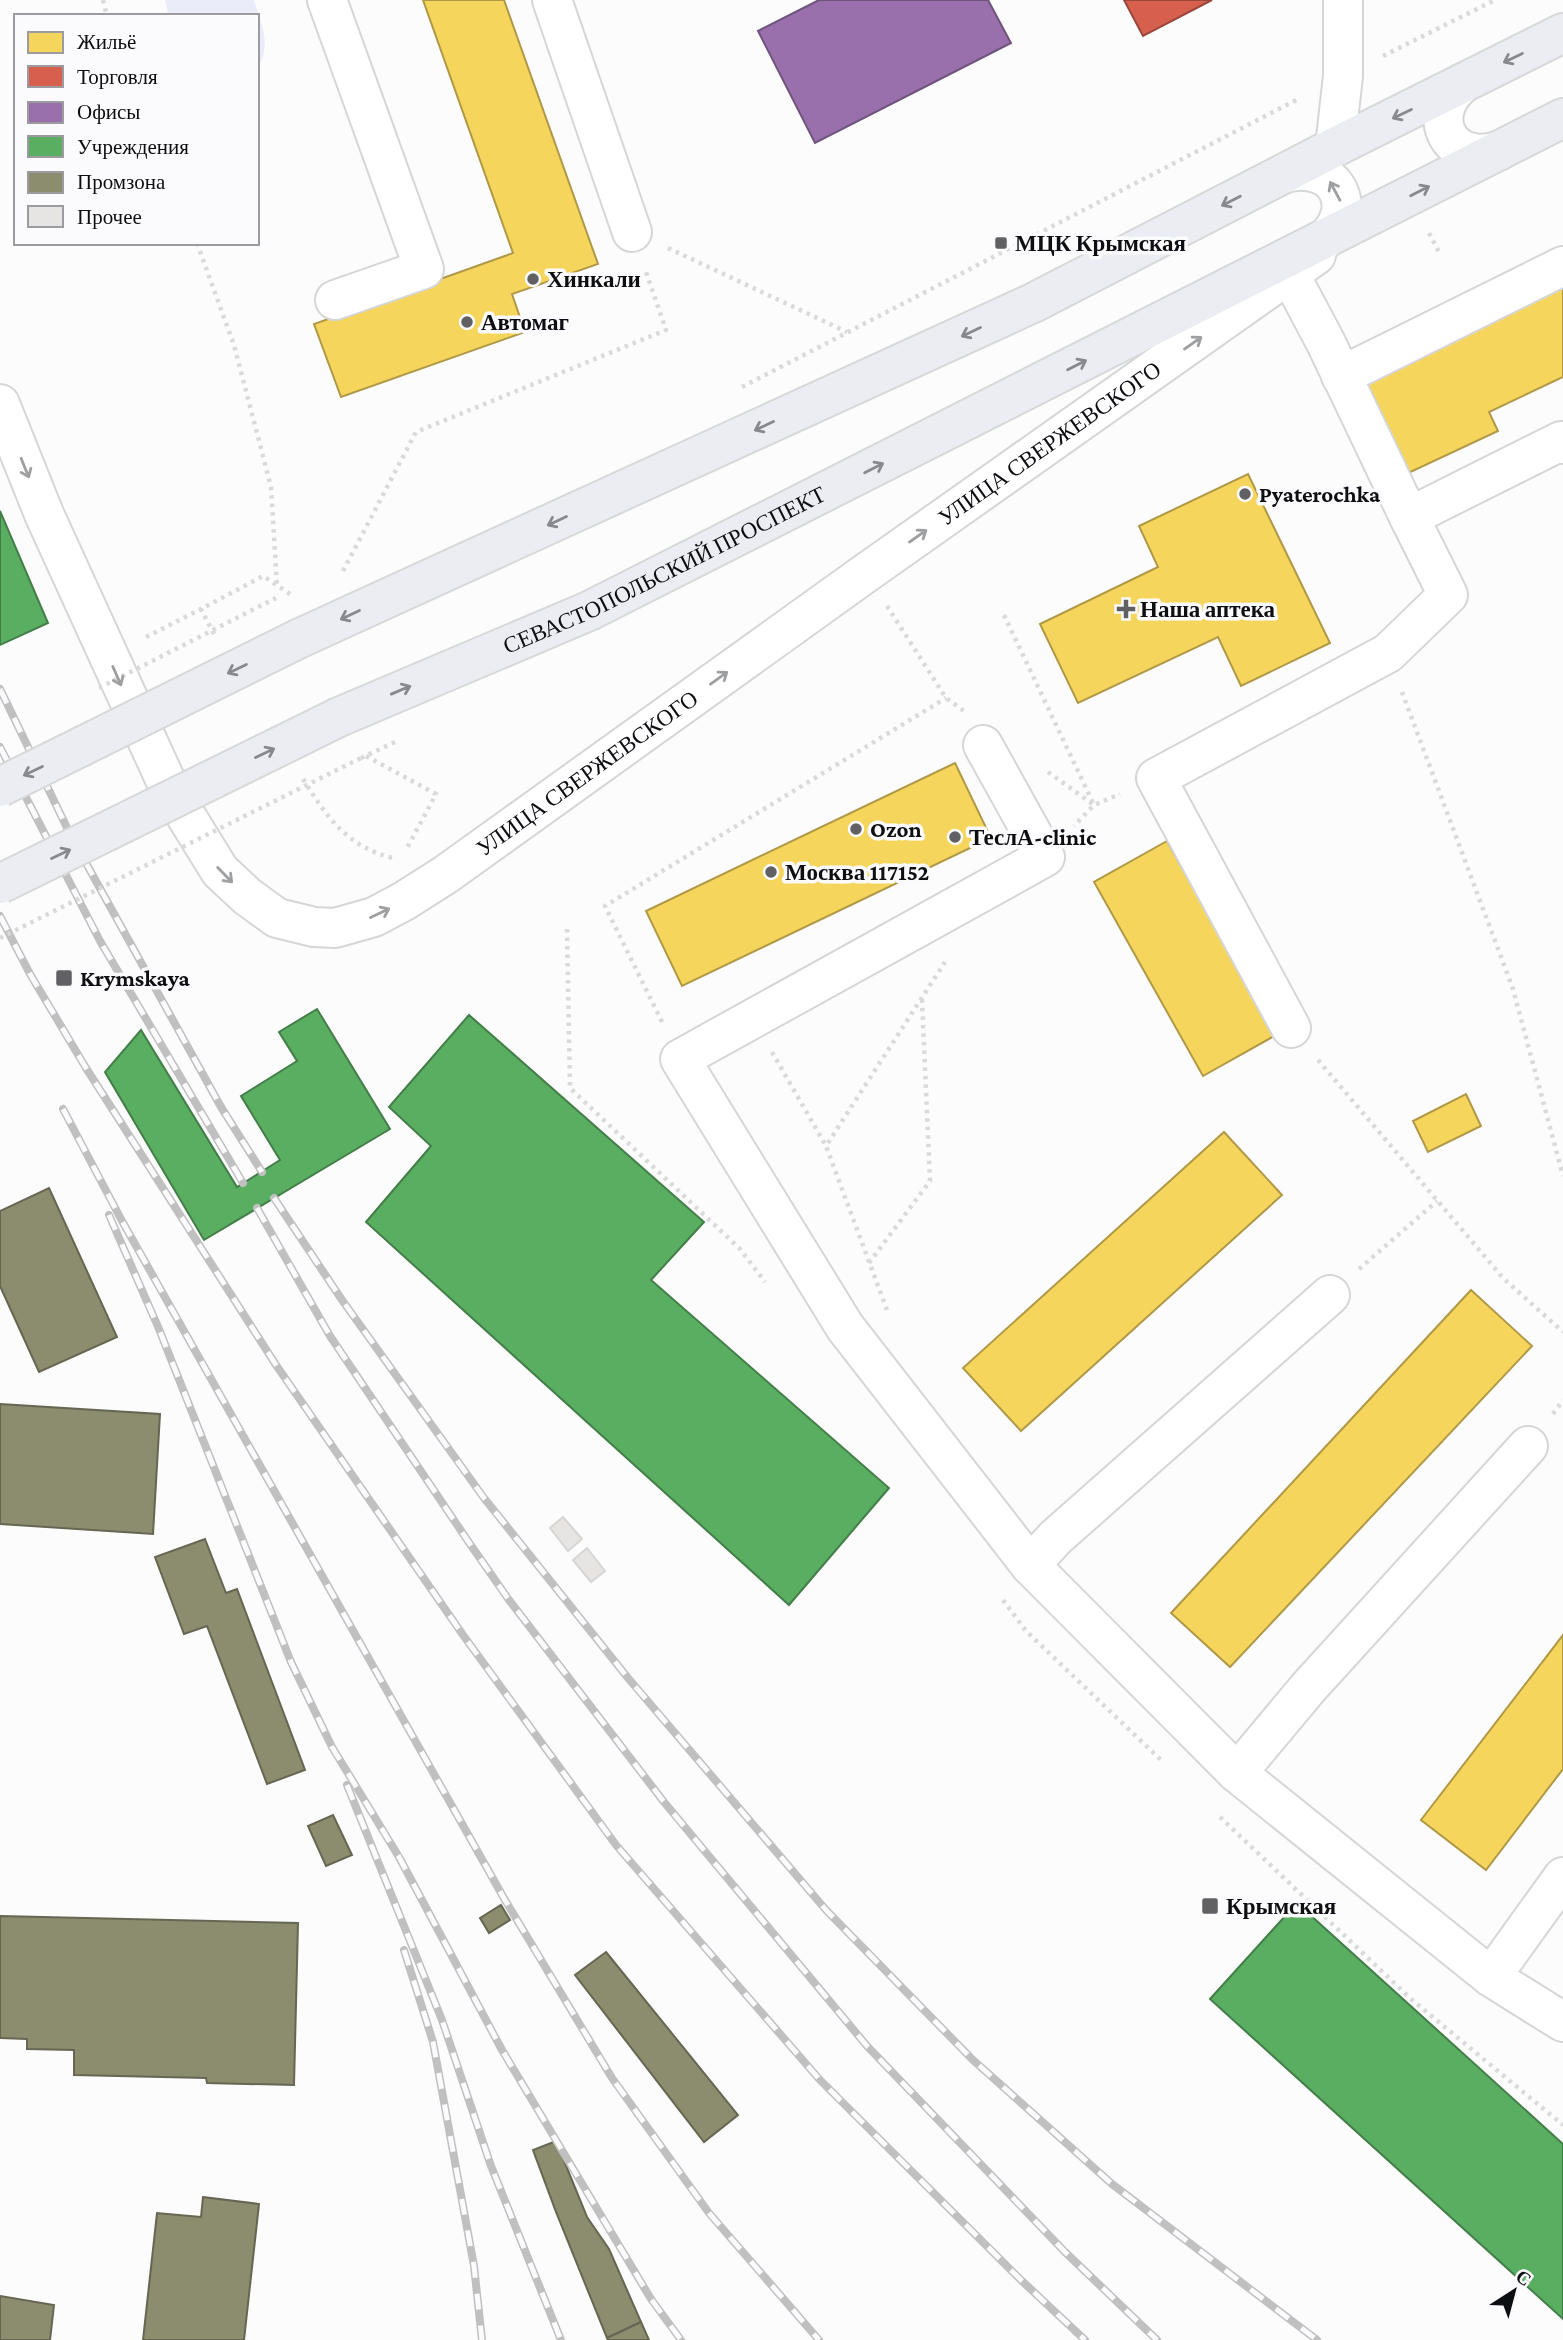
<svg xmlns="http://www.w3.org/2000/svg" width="1563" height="2340" viewBox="0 0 1563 2340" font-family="'Crimson Pro',serif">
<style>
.green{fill:#eaecf9}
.homes{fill:#f6d55c;stroke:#b09946;stroke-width:2}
.shops{fill:#d6604d;stroke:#9a473b;stroke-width:2}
.offices{fill:#9970ab;stroke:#6f537d;stroke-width:2}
.public{fill:#5aae61;stroke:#437e49;stroke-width:2}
.industry{fill:#8c8c6e;stroke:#666652;stroke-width:2}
.building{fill:#e6e5e4;stroke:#d7d6d5;stroke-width:2}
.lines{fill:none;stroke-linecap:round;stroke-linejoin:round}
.minor-casing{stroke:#d5d6d8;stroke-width:42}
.major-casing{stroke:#d7d8d8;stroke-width:42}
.path{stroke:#dadada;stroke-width:4.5;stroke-dasharray:3.5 5;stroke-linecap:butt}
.minor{stroke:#fff;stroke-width:38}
.major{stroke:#ecedf3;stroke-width:38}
.rail-casing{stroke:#c0c0c0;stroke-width:8}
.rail{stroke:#fbfbfe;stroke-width:5;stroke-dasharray:16;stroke-linecap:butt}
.major-bridge-casing{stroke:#d7d8d8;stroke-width:42;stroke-linecap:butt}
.path-bridge{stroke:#dadada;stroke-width:4.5;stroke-dasharray:3.5 5;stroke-linecap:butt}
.major-bridge{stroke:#ecedf3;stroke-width:38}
.oneway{stroke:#88898e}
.oneway2{stroke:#9e9fa0}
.poi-dot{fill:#616164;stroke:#fbfbfe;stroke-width:2.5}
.labels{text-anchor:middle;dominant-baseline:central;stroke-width:7;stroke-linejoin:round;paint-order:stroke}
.poi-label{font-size:23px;font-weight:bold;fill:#0d0e12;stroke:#fbfbfe;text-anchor:start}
.street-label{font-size:23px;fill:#0d0e12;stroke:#fbfbfe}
</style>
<rect width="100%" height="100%" fill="#fcfcfd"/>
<!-- green -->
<path class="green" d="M 165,0 L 254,0 C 262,27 272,43 257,70 L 257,16 L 169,16 Z"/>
<!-- homes -->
<g class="homes">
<path d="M 423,0 L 504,0 L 598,264 L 512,294 L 525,332 L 341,397 L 314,324 L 513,253 Z"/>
<path d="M 1563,281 L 1563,377 L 1489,412 L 1498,431 L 1402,476 L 1356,379 Z"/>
<path d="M 1248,474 L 1330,643 L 1241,686 L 1218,637 L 1078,703 L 1040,624 L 1158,567 L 1139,526 Z"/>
<path d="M 955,763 L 991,838 L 682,986 L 646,911 Z"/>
<path d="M 1167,841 L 1276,1035 L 1203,1076 L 1094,882 Z"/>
<path d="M 1466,1094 L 1481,1126 L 1428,1152 L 1413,1121 Z"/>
<path d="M 1224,1132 L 1282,1195 L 1021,1431 L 963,1368 Z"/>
<path d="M 1471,1290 L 1532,1346 L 1230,1667 L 1171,1613 Z"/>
<path d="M 1563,1635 L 1563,1769 L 1486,1870 L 1421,1820 Z"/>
</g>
<!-- shops -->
<path class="shops" d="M 1124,0 L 1212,0 L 1143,36 Z"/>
<!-- offices -->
<path class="offices" d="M 819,0 L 988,0 L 1011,43 L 815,143 L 758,31 Z"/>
<!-- public -->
<g class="public">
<path d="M 0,511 L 48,623 L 0,645 Z"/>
<path d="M 317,1009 L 390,1129 L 204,1240 L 105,1072 L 141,1030 L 237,1187 L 280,1160 L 241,1096 L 297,1061 L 279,1032 Z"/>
<path d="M 469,1015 L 704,1222 L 651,1280 L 889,1488 L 789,1605 L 366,1222 L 431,1146 L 389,1107 Z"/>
<path d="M 1297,1903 L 1563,2144 L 1563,2319 L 1210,1999 Z"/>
</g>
<!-- industry -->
<g class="industry">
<path d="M 49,1188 L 117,1337 L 39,1372 L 0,1286 L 0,1211 Z"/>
<path d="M 0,1404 L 160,1414 L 153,1534 L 0,1524 Z"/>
<path d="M 205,1539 L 226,1593 L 237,1589 L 305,1770 L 267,1784 L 207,1626 L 184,1634 L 155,1557 Z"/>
<path d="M 333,1815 L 352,1855 L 326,1866 L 308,1826 Z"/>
<path d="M 501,1905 L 510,1920 L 489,1933 L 480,1918 Z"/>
<path d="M 0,1916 L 298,1923 L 294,2085 L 207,2083 L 206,2078 L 74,2075 L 74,2050 L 27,2049 L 27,2039 L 0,2038 Z"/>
<path d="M 606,1952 L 738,2115 L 704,2142 L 575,1975 Z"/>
<path d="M 556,2141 L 587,2217 L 609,2249 L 641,2322 L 607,2338 L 556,2212 L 533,2150 Z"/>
<path d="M 203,2197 L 259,2204 L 244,2340 L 143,2340 L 157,2213 L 201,2217 Z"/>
<path d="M 0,2296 L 54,2305 L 50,2340 L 0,2340 Z"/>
<path d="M 641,2322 L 649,2340 L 608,2340 L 607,2338 Z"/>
</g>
<!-- building -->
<g class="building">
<path d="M 563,1517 L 582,1539 L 568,1551 L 550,1528 Z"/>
<path d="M 587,1548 L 605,1571 L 591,1582 L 573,1560 Z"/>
</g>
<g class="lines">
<defs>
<g id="minor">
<path d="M 327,0 L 424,269 L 335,300"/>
<path d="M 552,0 L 632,232"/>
<path d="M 1463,83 C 1423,115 1449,166 1498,151"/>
<path d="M 1335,147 L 1343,76 L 1343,0"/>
<path d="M 1285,173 C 1336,160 1362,208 1322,242"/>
<path d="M 1290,275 L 1326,343 L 1409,517 L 1561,441 L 1563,444"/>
<path d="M 1341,376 L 1563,266"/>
<path id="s1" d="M 0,404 L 44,514 L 170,790 L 220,871 L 248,897 L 277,918 L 314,927 L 335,928 L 374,917 L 404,901 L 445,875 L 863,575 L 1316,255"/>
<path d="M 983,745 L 1045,857 L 680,1059 L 845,1327 L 1030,1565 L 1237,1773 L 1491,1977 L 1563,2022"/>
<path d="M 1291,1028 L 1156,778 L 1388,653 L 1448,595 L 1409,517"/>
<path d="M 1030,1565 L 1056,1537 L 1330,1295"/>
<path d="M 1237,1773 L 1308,1688 L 1528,1446"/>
<path d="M 1491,1977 L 1563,1877"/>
</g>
<g id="major">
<path d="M 298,639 L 1033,303 L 1335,147 L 1563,33"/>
<path id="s2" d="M 339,717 L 589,611 L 1563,118"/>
</g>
</defs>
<!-- minor casing -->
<use href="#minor" class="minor-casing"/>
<!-- major casing -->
<use href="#major" class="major-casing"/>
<!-- path -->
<g class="path">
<path d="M 103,0 L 107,16"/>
<path d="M 1383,56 L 1495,0"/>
<path d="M 1429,233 L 1440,254"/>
<path d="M 197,243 L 234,345 L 271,487 L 277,586"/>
<path d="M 668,248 L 847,332"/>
<path d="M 742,387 L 1300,98"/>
<path d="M 343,571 L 416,432 L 666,330 L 645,269"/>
<path d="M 887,606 L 946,698 L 964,711"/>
<path d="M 1004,615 L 1094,805 L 1120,794"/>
<path d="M 214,634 L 201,609 L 263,576 L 293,596"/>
<path d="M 146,637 L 201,609"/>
<path d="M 1402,692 L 1513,989 L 1563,1176"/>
<path d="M 366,756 L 436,794 L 406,850"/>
<path d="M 361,758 L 395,742"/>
<path d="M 1048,772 L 1094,805 L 1074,826"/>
<path d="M 303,779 C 326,816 347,847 393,858"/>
<path d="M 567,929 L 570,1088 L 740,1249 L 765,1282"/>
<path d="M 662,1022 L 605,906 L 946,698"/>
<path d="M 772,1052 L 826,1146"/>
<path d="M 1318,1060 L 1503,1278 L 1563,1332"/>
<path d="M 869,1263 L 930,1181 L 922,999"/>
<path d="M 1359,1269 L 1437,1201"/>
<path d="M 887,1310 L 826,1146 L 945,962"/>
<path d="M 1553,1414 L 1563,1400"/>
<path d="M 1003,1600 L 1026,1631 L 1161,1760"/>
<path d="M 1220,1817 L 1411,1999 L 1563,2125"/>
</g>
<!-- minor -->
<use href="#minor" class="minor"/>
<!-- major -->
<use href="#major" class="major"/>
<defs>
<g id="rail">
<path d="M 0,689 L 71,836 L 221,1107 L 262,1172"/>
<path d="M 0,747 L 100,941 L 243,1183"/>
<path d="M 0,916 L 30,974 L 86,1068 L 276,1365 L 463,1635 L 616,1845 L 820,2080 L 1022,2281 L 1085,2340"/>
<path d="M 63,1109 L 122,1221 L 505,1900 L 612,2078 L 709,2213 L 819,2340"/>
<path d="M 274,1198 L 342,1300 L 484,1498 L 628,1678 L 826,1910 L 973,2060 L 1112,2184 L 1317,2340"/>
<path d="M 257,1208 L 330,1336 L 470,1544 L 509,1600 L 664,1802 L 867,2046 L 1065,2252 L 1157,2340"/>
<path d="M 109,1215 L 159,1329 L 291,1662 L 332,1747 L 399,1857 L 502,2050 L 651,2299 L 681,2340"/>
<path d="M 347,1785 L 442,2020 L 491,2166 L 561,2340"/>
<path d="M 404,1950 L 433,2042 L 474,2266 L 482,2340"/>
</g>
</defs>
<!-- rail casing -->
<use href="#rail" class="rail-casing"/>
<!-- rail -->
<use href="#rail" class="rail"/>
<defs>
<g id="major-bridge">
<path d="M 0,787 L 298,639"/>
<path d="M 0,884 L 339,717"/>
</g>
</defs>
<!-- major-bridge casing -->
<use href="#major-bridge" class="major-bridge-casing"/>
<!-- path-bridge -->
<g class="path-bridge">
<path d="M 99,688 L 276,598"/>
<path d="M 0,938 L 361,758"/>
</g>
<!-- major-bridge -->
<use href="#major-bridge" class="major-bridge"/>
</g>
<!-- one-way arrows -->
<defs><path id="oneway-shaft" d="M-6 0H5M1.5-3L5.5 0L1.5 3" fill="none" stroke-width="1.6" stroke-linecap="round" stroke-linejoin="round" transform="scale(1.75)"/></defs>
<g class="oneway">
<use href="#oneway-shaft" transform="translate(1513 58) rotate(154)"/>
<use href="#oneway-shaft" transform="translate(1402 114) rotate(154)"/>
<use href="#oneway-shaft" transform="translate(1420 191) rotate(-27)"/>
<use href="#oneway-shaft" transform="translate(1231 201) rotate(153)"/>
<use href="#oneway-shaft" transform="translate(971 332) rotate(155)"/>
<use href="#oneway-shaft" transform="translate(1077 365) rotate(-27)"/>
<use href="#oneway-shaft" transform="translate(764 426) rotate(155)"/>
<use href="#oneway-shaft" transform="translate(874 468) rotate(-27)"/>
<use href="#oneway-shaft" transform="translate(557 521) rotate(155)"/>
<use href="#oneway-shaft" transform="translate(350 615) rotate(155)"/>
<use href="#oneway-shaft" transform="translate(237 669) rotate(154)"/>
<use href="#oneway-shaft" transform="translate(401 690) rotate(-23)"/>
<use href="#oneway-shaft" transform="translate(265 753) rotate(-26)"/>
<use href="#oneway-shaft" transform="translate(33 771) rotate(154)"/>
<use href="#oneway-shaft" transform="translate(61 854) rotate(-26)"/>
</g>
<g class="oneway2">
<use href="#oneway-shaft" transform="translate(1335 191) rotate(-118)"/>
<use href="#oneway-shaft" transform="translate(1193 343) rotate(-35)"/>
<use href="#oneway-shaft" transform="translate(25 468) rotate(68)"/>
<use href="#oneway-shaft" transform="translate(918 536) rotate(-35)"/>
<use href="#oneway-shaft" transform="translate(117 676) rotate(66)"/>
<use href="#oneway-shaft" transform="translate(719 678) rotate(-36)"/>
<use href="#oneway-shaft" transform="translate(225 875) rotate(46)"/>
<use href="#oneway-shaft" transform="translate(380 913) rotate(-25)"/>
</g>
<!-- markers -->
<g class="poi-dot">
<rect x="994" y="236" width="14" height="14" rx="3.5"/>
<circle cx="533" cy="279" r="7"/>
<circle cx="467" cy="322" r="7"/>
<circle cx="1245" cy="494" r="7"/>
<path d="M1122.5 598.5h7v7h7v7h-7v7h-7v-7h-7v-7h7z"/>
<circle cx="856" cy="829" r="7"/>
<circle cx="955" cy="837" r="7"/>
<circle cx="771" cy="872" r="7"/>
<rect x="55" y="969" width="18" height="18" rx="3.5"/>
<rect x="1201" y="1897" width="18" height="18" rx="3.5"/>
</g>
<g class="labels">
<!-- poi labels -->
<g class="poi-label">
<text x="1015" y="243">МЦК Крымская</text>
<text x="547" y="279">Хинкали</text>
<text x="481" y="322">Автомаг</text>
<text x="1259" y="494">Pyaterochka</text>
<text x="1140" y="609">Наша аптека</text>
<text x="870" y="829">Ozon</text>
<text x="969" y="837">ТеслА-clinic</text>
<text x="785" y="872">Москва 117152</text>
<text x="80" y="978">Krymskaya</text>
<text x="1226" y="1906">Крымская</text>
</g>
<!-- street labels -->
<g class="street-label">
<text stroke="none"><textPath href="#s1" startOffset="1516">УЛИЦА СВЕРЖЕВСКОГО</textPath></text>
<text stroke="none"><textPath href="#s2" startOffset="357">СЕВАСТОПОЛЬСКИЙ ПРОСПЕКТ</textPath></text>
<text stroke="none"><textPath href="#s1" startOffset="948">УЛИЦА СВЕРЖЕВСКОГО</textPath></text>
</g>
</g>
<!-- legend -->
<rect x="14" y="14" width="245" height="231" fill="#fbfbfe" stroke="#9c9ca0" stroke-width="2"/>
<rect x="28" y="32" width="35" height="21" fill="#f6d55c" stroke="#9c9ca0" stroke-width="2"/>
<text x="77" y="49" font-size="21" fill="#0d0e12">Жильё</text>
<rect x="28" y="66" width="35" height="21" fill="#d6604d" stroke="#9c9ca0" stroke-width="2"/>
<text x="77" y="84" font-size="21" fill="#0d0e12">Торговля</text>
<rect x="28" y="102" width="35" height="21" fill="#9970ab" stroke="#9c9ca0" stroke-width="2"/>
<text x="77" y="119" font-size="21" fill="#0d0e12">Офисы</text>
<rect x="28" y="136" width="35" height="21" fill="#5aae61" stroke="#9c9ca0" stroke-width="2"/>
<text x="77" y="154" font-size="21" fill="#0d0e12">Учреждения</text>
<rect x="28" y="172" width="35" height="21" fill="#8c8c6e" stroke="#9c9ca0" stroke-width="2"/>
<text x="77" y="189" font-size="21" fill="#0d0e12">Промзона</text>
<rect x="28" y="206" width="35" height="21" fill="#e6e5e4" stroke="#9c9ca0" stroke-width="2"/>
<text x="77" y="224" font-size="21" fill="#0d0e12">Прочее</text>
<!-- north arrow -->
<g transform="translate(1514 2291) rotate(36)" stroke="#fbfbfe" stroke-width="5" paint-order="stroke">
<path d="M0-5L12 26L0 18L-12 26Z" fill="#0d0e12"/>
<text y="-10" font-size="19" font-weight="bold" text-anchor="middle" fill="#0d0e12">С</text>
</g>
</svg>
